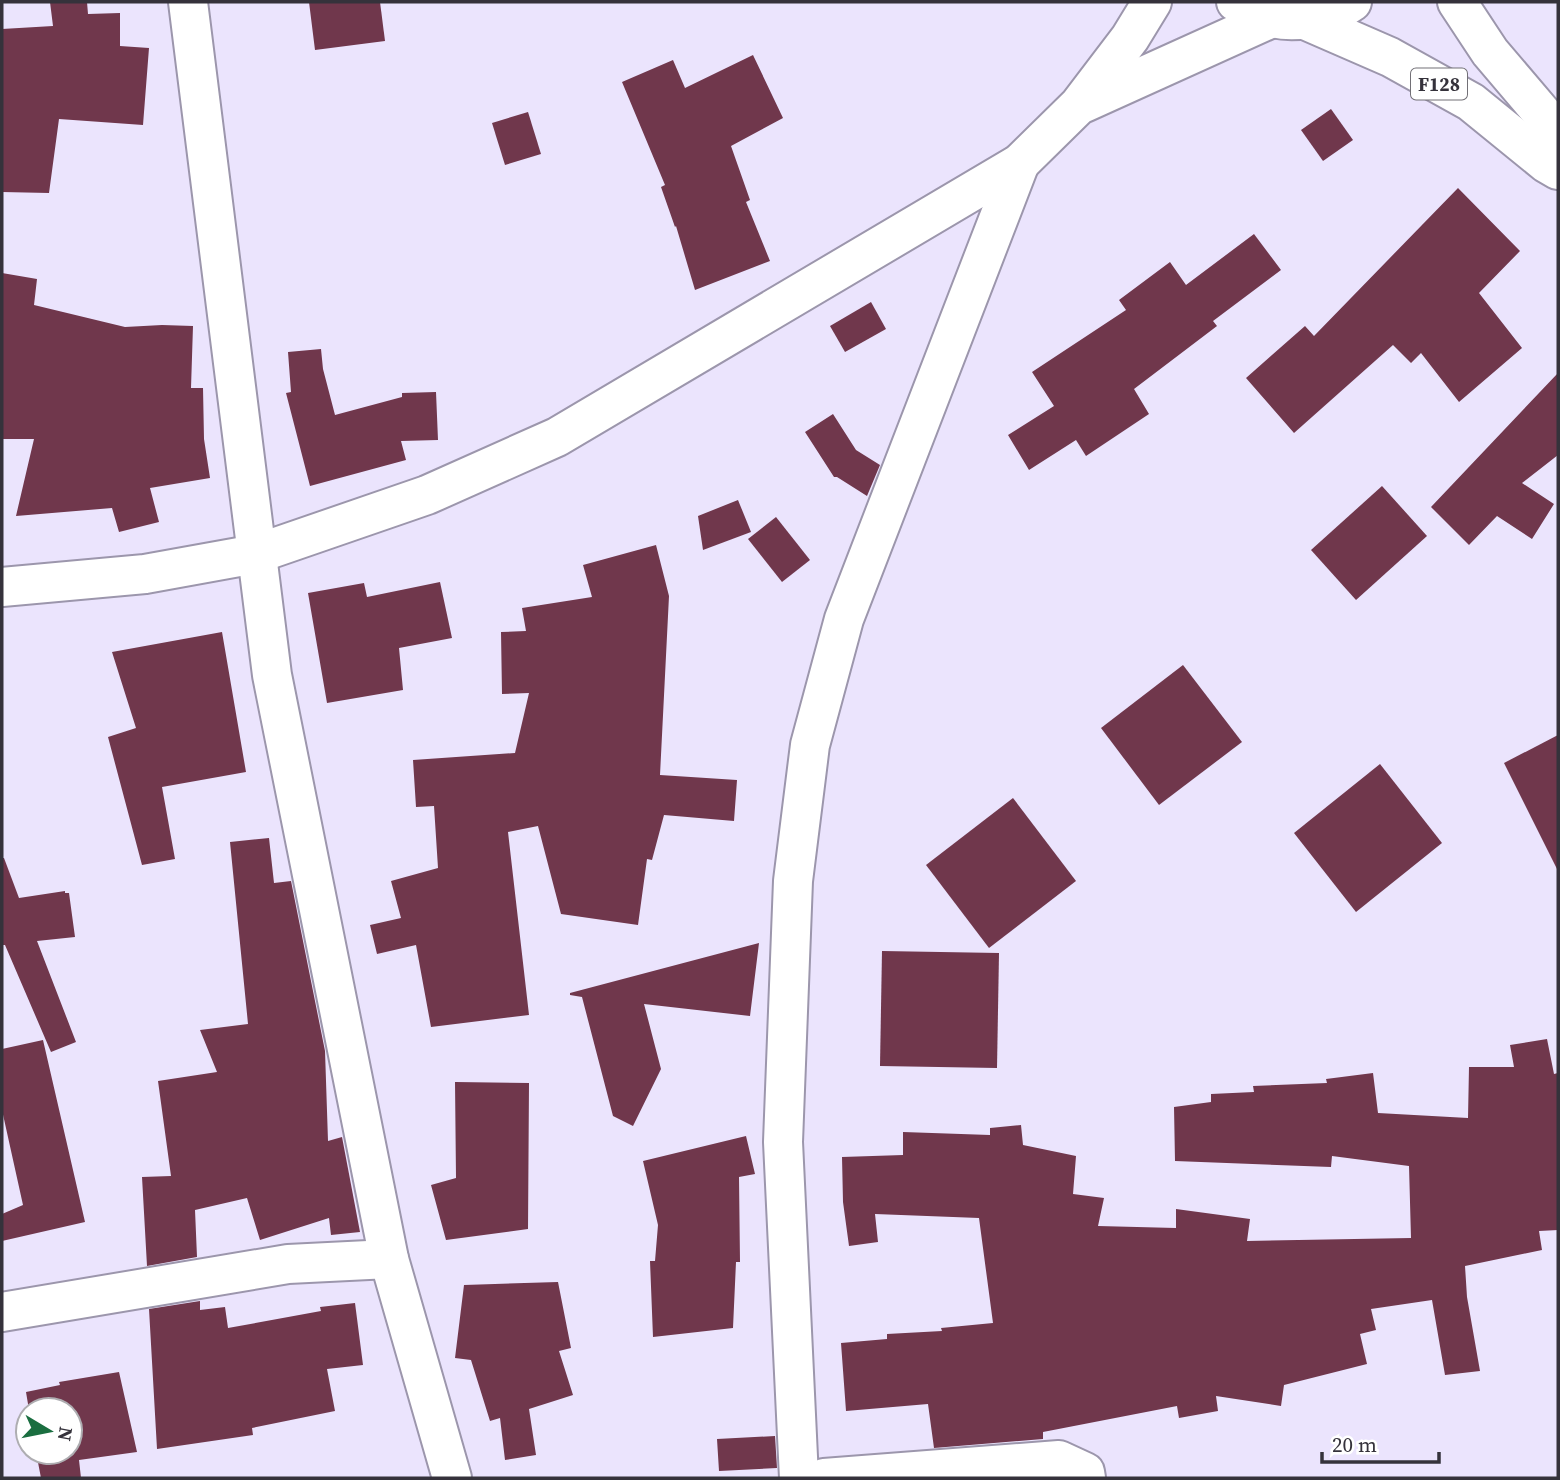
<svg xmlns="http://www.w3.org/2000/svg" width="1560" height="1480" viewBox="0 0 1560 1480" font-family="'Source Serif 4',serif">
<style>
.building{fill:#70374c}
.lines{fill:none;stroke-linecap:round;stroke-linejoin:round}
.minor-casing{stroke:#9c96ac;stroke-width:42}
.primary-casing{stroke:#9c96ac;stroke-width:42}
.minor{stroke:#fff;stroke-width:38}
.primary{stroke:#fff;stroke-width:38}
.labels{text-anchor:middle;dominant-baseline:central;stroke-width:7;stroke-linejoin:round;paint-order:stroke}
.shield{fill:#fff;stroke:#727076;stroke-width:2}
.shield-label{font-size:19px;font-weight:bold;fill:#35323b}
</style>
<rect width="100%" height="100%" fill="#ebe4fd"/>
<!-- building -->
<g class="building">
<path d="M 50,2 L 87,2 L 88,14 L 120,13 L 120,46 L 149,48 L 143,125 L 59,119 L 49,193 L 2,192 L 2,29 L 53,26 Z"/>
<path d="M 309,2 L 380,2 L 385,41 L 315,50 Z"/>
<path d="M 753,55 L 783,118 L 731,146 L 750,200 L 746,202 L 770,261 L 695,290 L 676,226 L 675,227 L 661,187 L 665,185 L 622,82 L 673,60 L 685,88 Z"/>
<path d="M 1331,109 L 1353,140 L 1323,161 L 1301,130 Z"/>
<path d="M 528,112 L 541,154 L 505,165 L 492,123 Z"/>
<path d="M 1458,188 L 1520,251 L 1479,293 L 1522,348 L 1459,402 L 1421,353 L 1411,363 L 1393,345 L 1294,433 L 1246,378 L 1305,326 L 1314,336 Z"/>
<path d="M 1254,234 L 1281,270 L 1213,321 L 1217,326 L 1134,389 L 1149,414 L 1086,456 L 1076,440 L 1029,470 L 1008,435 L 1054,406 L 1032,372 L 1126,310 L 1119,300 L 1170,262 L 1186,285 Z"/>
<path d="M 2,273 L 37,279 L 34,305 L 125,327 L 162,325 L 193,326 L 191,388 L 203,388 L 204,439 L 210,478 L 150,488 L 159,522 L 119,532 L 112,508 L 16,516 L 34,439 L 3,439 Z"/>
<path d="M 871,302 L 886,329 L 845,352 L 830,326 Z"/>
<path d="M 321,349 L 323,369 L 335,415 L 402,397 L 402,393 L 436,392 L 438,440 L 401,441 L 406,460 L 310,486 L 286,393 L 291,392 L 288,352 Z"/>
<path d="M 1558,373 L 1558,455 L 1522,483 L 1554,504 L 1532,539 L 1497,516 L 1469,545 L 1431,507 Z"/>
<path d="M 833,414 L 856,450 L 880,465 L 867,496 L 837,477 L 834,477 L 805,432 Z"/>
<path d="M 1382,486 L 1427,536 L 1356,600 L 1311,550 Z"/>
<path d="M 738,500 L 751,532 L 703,550 L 698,516 Z"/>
<path d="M 776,517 L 810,560 L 782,582 L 748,539 Z"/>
<path d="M 656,545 L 669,596 L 660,775 L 737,780 L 734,821 L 664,815 L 652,860 L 647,859 L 638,925 L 561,914 L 538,826 L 508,832 L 529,1015 L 431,1027 L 416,945 L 377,954 L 370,925 L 401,918 L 391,881 L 438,868 L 434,806 L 416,807 L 413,760 L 515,753 L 529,693 L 502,694 L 501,632 L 526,631 L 522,608 L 592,597 L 583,565 Z"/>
<path d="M 440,582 L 452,638 L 399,648 L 403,690 L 327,703 L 308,593 L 364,583 L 367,597 Z"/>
<path d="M 222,632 L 246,772 L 162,787 L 175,859 L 142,865 L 108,737 L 136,728 L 112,652 Z"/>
<path d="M 1183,665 L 1242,742 L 1159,805 L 1101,728 Z"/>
<path d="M 1558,735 L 1558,871 L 1504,763 Z"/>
<path d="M 1380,764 L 1442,843 L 1356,912 L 1294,833 Z"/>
<path d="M 1013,798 L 1076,881 L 989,948 L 926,865 Z"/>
<path d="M 269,838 L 274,883 L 291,881 L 325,1051 L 328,1141 L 342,1137 L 360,1232 L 331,1235 L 329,1218 L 260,1240 L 247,1198 L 195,1210 L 197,1257 L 147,1266 L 142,1177 L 171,1176 L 158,1081 L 217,1072 L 200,1030 L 248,1024 L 230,842 Z"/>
<path d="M 2,858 L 4,858 L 19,898 L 65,891 L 65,893 L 69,893 L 75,937 L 37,941 L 76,1042 L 51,1052 L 5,945 L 2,945 Z"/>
<path d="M 759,943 L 750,1016 L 644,1004 L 661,1069 L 633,1126 L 613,1116 L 582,997 L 570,995 L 570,993 Z"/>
<path d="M 882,951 L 999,953 L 997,1068 L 880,1066 Z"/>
<path d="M 1547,1039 L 1554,1074 L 1558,1073 L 1558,1230 L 1539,1231 L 1542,1250 L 1465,1266 L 1467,1297 L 1480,1371 L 1445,1375 L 1432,1300 L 1371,1309 L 1376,1330 L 1360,1334 L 1367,1364 L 1284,1385 L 1281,1406 L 1216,1396 L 1218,1411 L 1179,1418 L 1177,1406 L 1043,1432 L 1043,1439 L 934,1448 L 928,1404 L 846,1411 L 841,1343 L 887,1339 L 887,1334 L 942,1331 L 941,1328 L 993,1323 L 979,1218 L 875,1214 L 878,1242 L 849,1246 L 843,1202 L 842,1157 L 903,1155 L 903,1132 L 990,1135 L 990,1128 L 1021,1125 L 1023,1145 L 1076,1156 L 1073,1194 L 1104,1198 L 1098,1226 L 1176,1228 L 1176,1209 L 1250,1219 L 1247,1241 L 1411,1238 L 1409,1166 L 1332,1156 L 1331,1167 L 1175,1161 L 1174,1107 L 1211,1102 L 1211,1094 L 1254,1092 L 1253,1086 L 1327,1083 L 1326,1079 L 1373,1073 L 1378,1113 L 1468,1118 L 1469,1067 L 1514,1067 L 1510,1045 Z"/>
<path d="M 43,1040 L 85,1222 L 2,1241 L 2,1214 L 23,1205 L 2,1110 L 2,1049 Z"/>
<path d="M 455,1082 L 529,1083 L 528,1229 L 446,1240 L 431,1185 L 456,1178 Z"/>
<path d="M 746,1136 L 755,1174 L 739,1177 L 740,1262 L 736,1262 L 733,1328 L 653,1337 L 650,1261 L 655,1261 L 658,1225 L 643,1161 Z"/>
<path d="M 558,1282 L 571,1348 L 559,1351 L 573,1395 L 529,1409 L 536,1455 L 505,1460 L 500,1418 L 490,1421 L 471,1360 L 455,1358 L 464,1285 Z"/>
<path d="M 200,1301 L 200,1310 L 225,1307 L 228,1328 L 321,1311 L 320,1307 L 355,1303 L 363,1365 L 327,1369 L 335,1411 L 252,1428 L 253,1435 L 157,1449 L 149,1309 Z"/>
<path d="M 119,1372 L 137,1452 L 79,1460 L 81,1478 L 41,1478 L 36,1452 L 70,1452 L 70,1410 L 29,1410 L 26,1392 L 60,1385 L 59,1382 Z"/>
<path d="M 775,1436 L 777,1468 L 719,1471 L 717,1439 Z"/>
</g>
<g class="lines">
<defs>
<g id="minor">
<path d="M 188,2 L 272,675 L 389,1259 L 452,1478"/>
<path d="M 1084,103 L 1272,18"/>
<path d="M 2,587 L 145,574 L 256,554 L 427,495 L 557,437 L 1020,163 L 1079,105 L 1130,38 L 1152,2"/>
<path d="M 2,1312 L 288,1264 L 389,1259"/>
<path d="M 799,1478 L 783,1142 L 793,881 L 810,745 L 844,619 L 1020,163"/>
<path d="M 824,1478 L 1059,1460 L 1085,1472 L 1086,1478"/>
</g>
<g id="primary">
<path d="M 1236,2 C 1247,7 1260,15 1272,18 C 1297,24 1332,17 1352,2"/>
<path d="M 1457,2 L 1490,52 L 1558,132"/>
<path d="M 1305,20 L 1390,57 L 1471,102 L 1546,163 L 1558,170"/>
</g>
</defs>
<!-- minor casing -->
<use href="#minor" class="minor-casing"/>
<!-- primary casing -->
<use href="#primary" class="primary-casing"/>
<!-- minor -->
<use href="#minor" class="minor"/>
<!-- primary -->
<use href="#primary" class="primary"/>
</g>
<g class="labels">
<!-- shield labels -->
<rect class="shield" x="1411" y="68.5" width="56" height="31" rx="5"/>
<g class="shield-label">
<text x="1439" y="84">F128</text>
</g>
</g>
<!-- border -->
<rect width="1560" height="1480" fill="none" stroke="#35323b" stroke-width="7"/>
<!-- north arrow -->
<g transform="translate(49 1431) rotate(100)"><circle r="33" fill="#ffffff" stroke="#aeadb1" stroke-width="2"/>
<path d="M0-5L12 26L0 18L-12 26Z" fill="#1a6e40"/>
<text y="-10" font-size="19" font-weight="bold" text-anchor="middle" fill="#35323b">N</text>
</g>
<!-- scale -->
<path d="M1322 1452v10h117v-10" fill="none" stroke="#35323b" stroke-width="3.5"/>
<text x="1332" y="1452" font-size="21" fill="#35323b" stroke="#ffffff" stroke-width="5" paint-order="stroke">20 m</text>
</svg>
